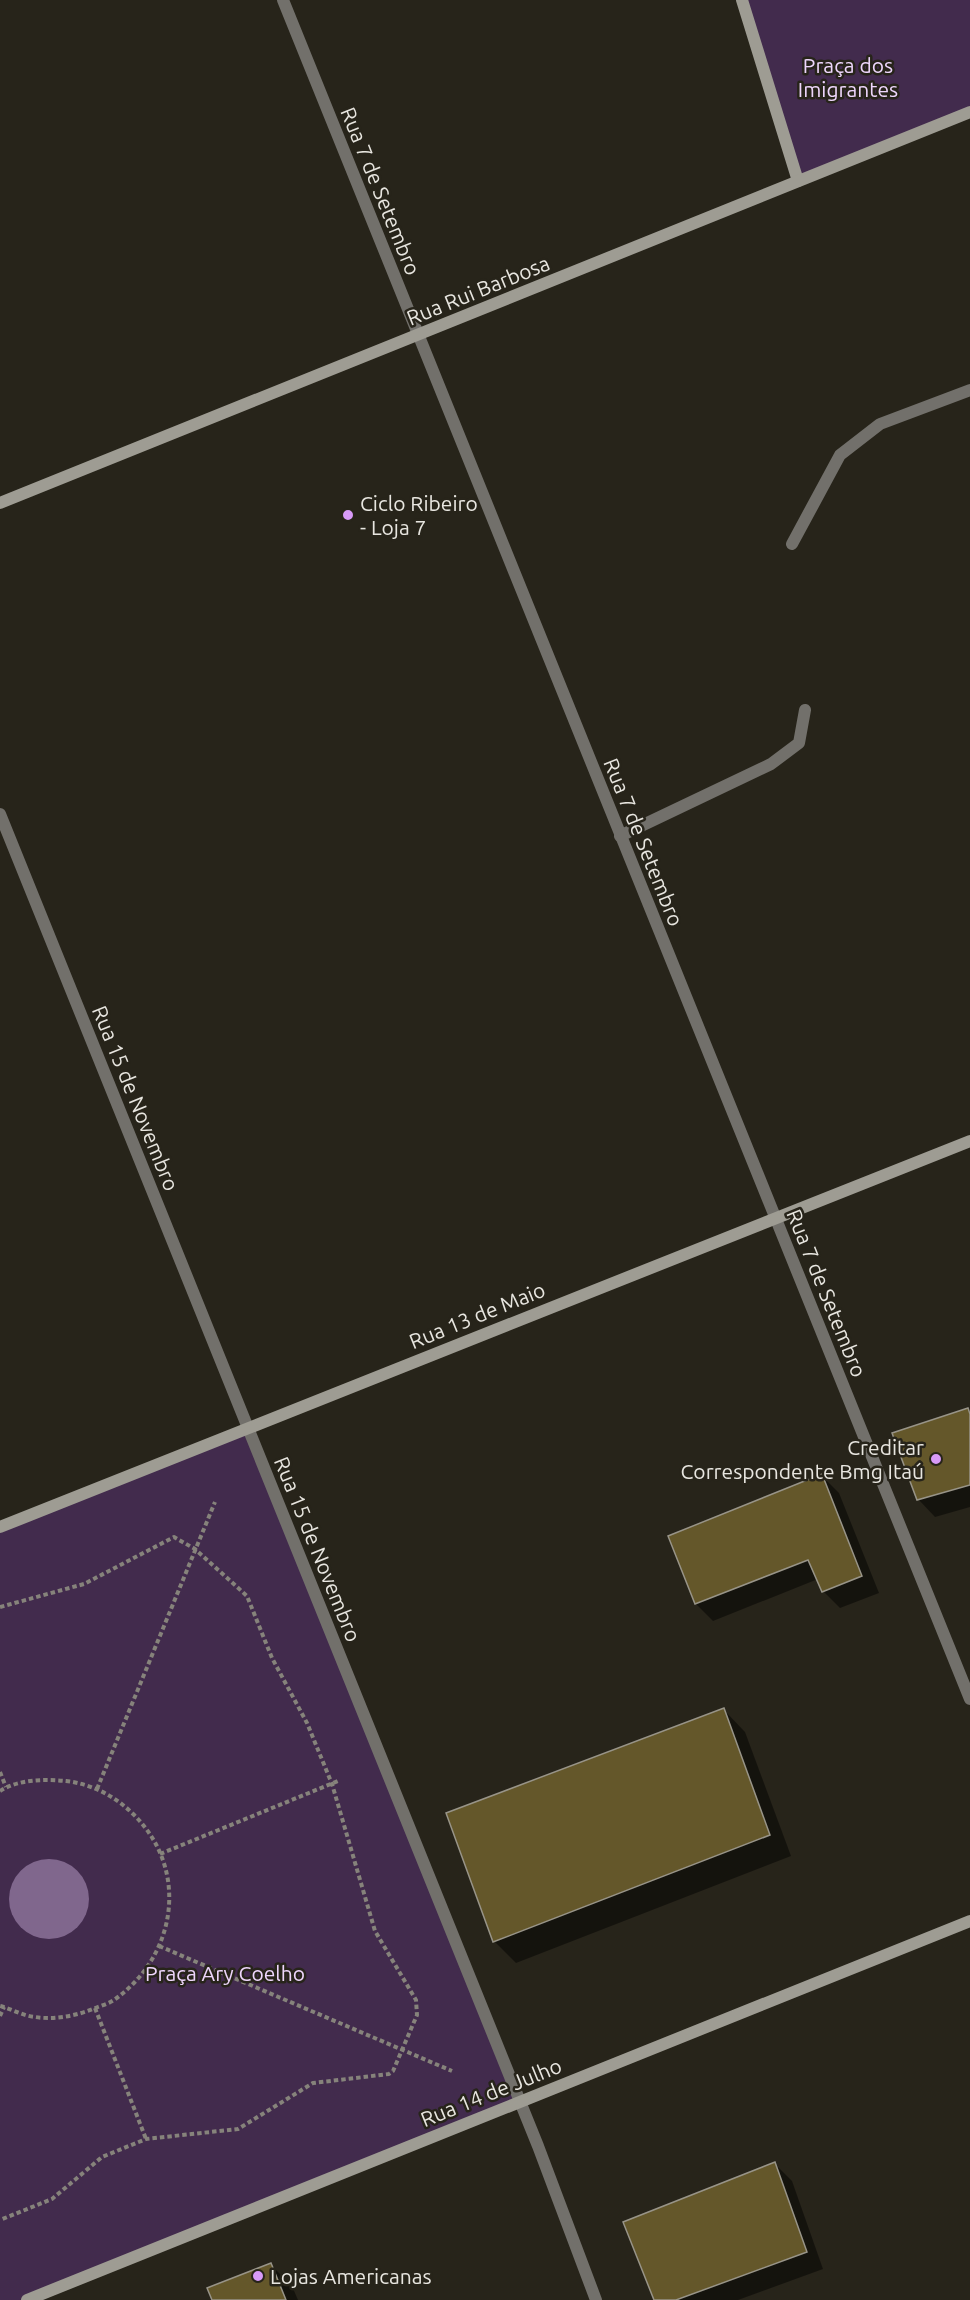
<svg xmlns="http://www.w3.org/2000/svg" width="970" height="2300" viewBox="0 0 970 2300" font-family="Ubuntu,sans-serif">
<style>
.green{fill:#422b4d}
.water{fill:#80678d}
.shadow{fill:#0007}
.building{fill:#64572a;stroke:#989488;stroke-width:1.5}
.lines{fill:none;stroke-linecap:round;stroke-linejoin:round}
.path{stroke:#86837b;stroke-width:4;stroke-dasharray:4.5 3;stroke-linecap:butt}
.lane{stroke:#72706b;stroke-width:12}
.street{stroke:#72706b;stroke-width:12}
.secondary{stroke:#9e9c93;stroke-width:12}
.poi-dot{fill:#d89af8;stroke:#27241a;stroke-width:2}
.labels{text-anchor:middle;dominant-baseline:central;stroke-width:5;stroke-linejoin:round;paint-order:stroke}
.park-label{font-size:21px;fill:#eed6fc;stroke:#27241a}
.street-label{font-size:21px;fill:#e8e6e0;stroke:#27241a}
.poi-label{font-size:21px;fill:#e8e6e0;stroke:#27241a;text-anchor:start}
</style>
<rect width="100%" height="100%" fill="#27241a"/>
<!-- green -->
<g class="green">
<path d="M 742,0 L 970,0 L 970,112 L 798,181 Z"/>
<path d="M 248,1427 L 521,2101 L 26,2300 L 0,2300 L 0,1527 Z"/>
</g>
<!-- water -->
<circle class="water" cx="49" cy="1899" r="40"/>
<!-- shadow -->
<g class="shadow">
<path d="M 968,1410 L 970,1412 L 970,1507 L 935,1517 L 918,1499 Z"/>
<path d="M 822,1476 L 839,1493 L 879,1593 L 840,1608 L 823,1591 L 818,1579 L 713,1621 L 696,1604 L 670,1537 Z"/>
<path d="M 724,1710 L 745,1732 L 791,1856 L 516,1963 L 494,1941 Z"/>
<path d="M 775,2164 L 792,2181 L 823,2269 L 738,2300 L 655,2300 Z"/>
<path d="M 271,2265 L 292,2286 L 298,2300 L 213,2300 Z"/>
</g>
<!-- building -->
<g class="building">
<path d="M 968,1408 L 970,1414 L 970,1485 L 917,1500 L 892,1433 Z"/>
<path d="M 822,1474 L 862,1576 L 822,1592 L 808,1560 L 695,1604 L 668,1536 Z"/>
<path d="M 724,1708 L 770,1835 L 493,1942 L 446,1813 Z"/>
<path d="M 775,2162 L 807,2252 L 676,2300 L 654,2300 L 623,2222 Z"/>
<path d="M 271,2263 L 286,2300 L 212,2300 L 207,2288 Z"/>
</g>
<g class="lines">
<!-- path -->
<g class="path">
<path d="M 0,1607 L 84,1584 L 174,1537 L 195,1549 L 247,1596 L 272,1658 L 307,1723 L 332,1784 L 375,1931 L 416,2000 L 417,2015 L 393,2071 L 389,2074 L 313,2083 L 238,2129 L 146,2139 L 102,2157 L 52,2199 L 0,2220"/>
<path d="M 0,1772 L 6,1787"/>
<path d="M 97,1789 L 215,1502"/>
<path d="M 0,1791 C 19,1779 45,1779 66,1781 C 91,1784 113,1795 131,1812 C 190,1867 178,1955 114,2000 C 108,2004 100,2006 93,2009 C 75,2016 54,2020 35,2017 C 23,2016 12,2009 0,2006"/>
<path d="M 160,1854 L 338,1781"/>
<path d="M 159,1946 L 452,2071"/>
<path d="M 95,2008 L 146,2139"/>
<path d="M 0,2016 L 4,2007"/>
</g>
<!-- lane -->
<g class="lane">
<path d="M 792,544 L 840,455 L 880,424 L 970,390"/>
<path d="M 620,836 L 771,764 L 799,743 L 805,710"/>
</g>
<!-- street -->
<g class="street">
<path d="M 283,0 L 970,1699"/>
<path d="M 0,814 L 538,2146 L 596,2300"/>
</g>
<!-- secondary -->
<g class="secondary">
<path d="M 742,0 L 798,181"/>
<path d="M 0,503 L 970,112"/>
<path d="M 0,1527 L 970,1141"/>
<path d="M 27,2300 L 970,1921"/>
</g>
</g>
<!-- markers -->
<g class="poi-dot">
<circle cx="348" cy="515" r="6"/>
<circle cx="936" cy="1459" r="6"/>
<circle cx="258" cy="2276" r="6"/>
</g>
<g class="labels">
<!-- park labels -->
<g class="park-label">
<text x="848" y="65">Praça dos<tspan x="848" dy="24">Imigrantes</tspan></text>
<text x="225" y="1973">Praça Ary Coelho</text>
</g>
<!-- street labels -->
<g class="street-label">
<text transform="translate(381 191) rotate(68)">Rua 7 de Setembro</text>
<text transform="translate(478 290) rotate(-22)">Rua Rui Barbosa</text>
<text transform="translate(644 842) rotate(68)">Rua 7 de Setembro</text>
<text transform="translate(136 1098) rotate(68)">Rua 15 de Novembro</text>
<text transform="translate(827 1293) rotate(68)">Rua 7 de Setembro</text>
<text transform="translate(477 1315) rotate(-22)">Rua 13 de Maio</text>
<text transform="translate(318 1549) rotate(68)">Rua 15 de Novembro</text>
<text transform="translate(491 2092) rotate(-22)">Rua 14 de Julho</text>
</g>
<!-- poi labels -->
<g class="poi-label">
<text x="360" y="503">Ciclo Ribeiro<tspan x="360" dy="24">- Loja 7</tspan></text>
<text x="924" y="1447" text-anchor="end">Creditar<tspan x="924" dy="24">Correspondente Bmg Itaú</tspan></text>
<text x="270" y="2276">Lojas Americanas</text>
</g>
</g>
</svg>
